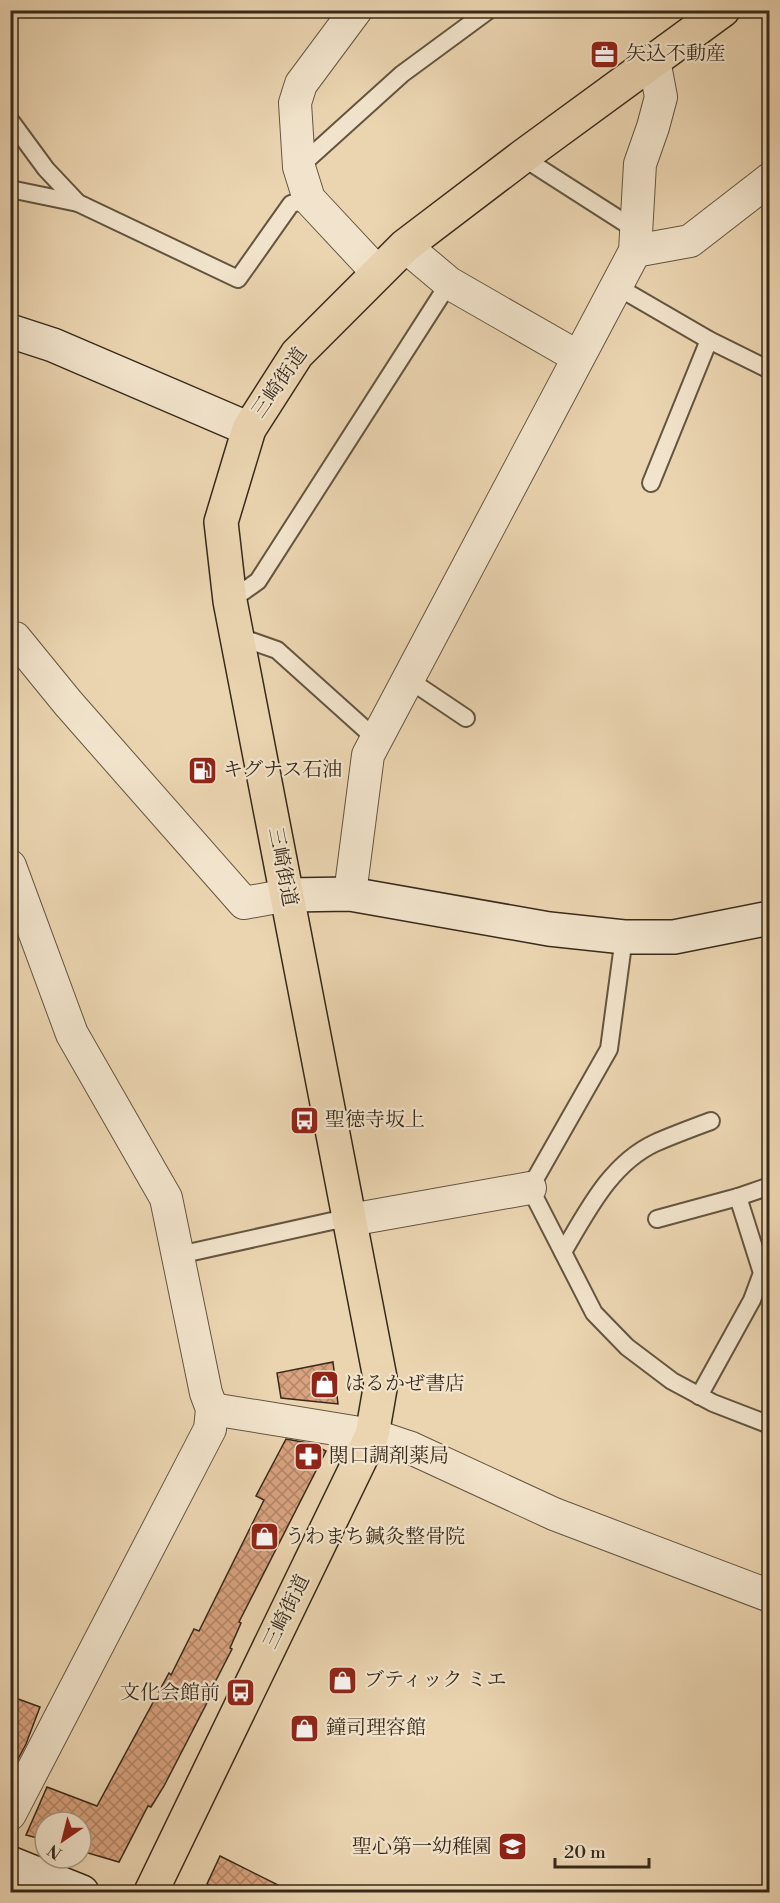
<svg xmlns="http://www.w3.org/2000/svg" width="780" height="1903" viewBox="0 0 780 1903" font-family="'Libre Bodoni','Noto Serif JP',serif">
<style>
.building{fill:url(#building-cross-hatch);stroke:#382a1a;stroke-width:1.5}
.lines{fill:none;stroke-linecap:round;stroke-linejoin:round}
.lane-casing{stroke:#655540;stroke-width:20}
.street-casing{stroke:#655540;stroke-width:34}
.secondary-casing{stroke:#382a1a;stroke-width:36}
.primary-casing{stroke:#382a1a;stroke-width:36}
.lane{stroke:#f2e4cc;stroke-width:16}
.street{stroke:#f2e4cc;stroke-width:32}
.secondary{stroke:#f2e4cc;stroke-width:33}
.primary{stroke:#ebd5b1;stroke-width:33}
.labels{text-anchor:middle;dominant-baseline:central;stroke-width:4.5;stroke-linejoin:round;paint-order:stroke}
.poi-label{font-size:20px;fill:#382a1a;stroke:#f2e4cc;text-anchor:start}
.street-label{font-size:20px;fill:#382a1a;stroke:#f2e4cc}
</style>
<defs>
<pattern id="building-cross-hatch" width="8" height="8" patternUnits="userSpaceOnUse" patternTransform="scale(1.5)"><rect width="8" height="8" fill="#d9a37f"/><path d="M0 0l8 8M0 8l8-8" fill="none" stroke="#b18567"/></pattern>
</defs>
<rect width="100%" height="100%" fill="#ebd5b1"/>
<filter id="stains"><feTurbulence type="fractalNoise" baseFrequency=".00333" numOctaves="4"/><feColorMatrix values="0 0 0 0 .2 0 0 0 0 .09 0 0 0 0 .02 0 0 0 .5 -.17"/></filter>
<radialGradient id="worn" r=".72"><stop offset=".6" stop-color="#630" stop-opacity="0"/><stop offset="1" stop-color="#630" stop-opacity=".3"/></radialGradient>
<!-- building -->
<g class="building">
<path d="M 333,1362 L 338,1404 L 281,1398 L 277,1373 Z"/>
<path d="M 286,1439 L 313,1444 L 326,1451 L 239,1622 L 241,1623 L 230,1648 L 232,1649 L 209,1694 L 211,1695 L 164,1786 L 151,1807 L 148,1806 L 119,1862 L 81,1851 L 81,1822 L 45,1822 L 45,1840 L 26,1835 L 47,1787 L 97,1806 L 169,1673 L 171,1675 L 194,1629 L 199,1631 L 264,1500 L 256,1496 Z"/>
<path d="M 10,1696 L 40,1707 L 26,1744 L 10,1774 Z"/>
<path d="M 220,1856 L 294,1893 L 227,1893 L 207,1884 Z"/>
</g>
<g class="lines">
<defs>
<g id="lane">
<path d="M 10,120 L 46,169 L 78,203 L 238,279 L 291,204 L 309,199"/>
<path d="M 522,157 L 636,230"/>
<path d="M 299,167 L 402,74 L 489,10"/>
<path d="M 10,189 L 78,203"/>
<path d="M 616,286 L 709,340 L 770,370"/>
<path d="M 651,483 L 709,340"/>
<path d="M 230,601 L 258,581 L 449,283"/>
<path d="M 237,636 L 277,650 L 376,739"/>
<path d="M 408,679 L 466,718"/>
<path d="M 624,937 L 609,1049 L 530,1188 L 594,1313 L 627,1347 L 672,1381 L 713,1403 L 770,1425"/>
<path d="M 657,1219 L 738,1197 L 770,1186"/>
<path d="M 563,1252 C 587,1212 610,1164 655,1143 C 673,1135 692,1128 711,1121"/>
<path d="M 179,1255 L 332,1221 L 350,1220"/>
<path d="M 699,1396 L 752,1300 L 762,1273 L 738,1197"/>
</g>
<g id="street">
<path d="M 356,10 L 301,84 L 295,103 L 299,167 L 309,199 L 378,273"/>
<path d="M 405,246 L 449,283 L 578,357"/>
<path d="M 635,251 L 690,241 L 770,179"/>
<path d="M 10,638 L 15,638 L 68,703 L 244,903 L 288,895"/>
<path d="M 10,866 L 72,1034 L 166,1198 L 206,1393 L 212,1409 L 210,1429 L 10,1814"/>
<path d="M 350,894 L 368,755 L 635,251 L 640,164 L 653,127 L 661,97 L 654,60"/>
<path d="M 350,1220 L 530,1188"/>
<path d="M 212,1409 L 372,1435 L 411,1448 L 554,1514 L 770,1596"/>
</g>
<g id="secondary">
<path d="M 10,331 L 53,345 L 249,429"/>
<path d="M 288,895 L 350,894 L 549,929 L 624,937 L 674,937 L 770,918"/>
<path d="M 10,1863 L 82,1892"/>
</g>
<path id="primary" d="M 151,1892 L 372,1435 L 381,1383 L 230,601 L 221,522 L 249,429 L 297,354 L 405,246 L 522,157 L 723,10"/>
</defs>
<!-- lane casing -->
<use href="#lane" class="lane-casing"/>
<!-- street casing -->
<use href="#street" class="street-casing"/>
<!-- secondary casing -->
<use href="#secondary" class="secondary-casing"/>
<!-- primary casing -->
<use href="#primary" class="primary-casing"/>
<!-- lane -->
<use href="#lane" class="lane"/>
<!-- street -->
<use href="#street" class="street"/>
<!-- secondary -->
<use href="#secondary" class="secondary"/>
<!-- primary -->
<use href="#primary" class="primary"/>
</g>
<!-- icons -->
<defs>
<symbol id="office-square" viewBox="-11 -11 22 22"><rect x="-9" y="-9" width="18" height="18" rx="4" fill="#8f2418" stroke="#f2e4cc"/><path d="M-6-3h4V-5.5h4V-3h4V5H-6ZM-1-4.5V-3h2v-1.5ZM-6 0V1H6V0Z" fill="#fff"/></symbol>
<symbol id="fuel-square" viewBox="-11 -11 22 22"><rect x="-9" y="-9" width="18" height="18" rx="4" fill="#8f2418" stroke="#f2e4cc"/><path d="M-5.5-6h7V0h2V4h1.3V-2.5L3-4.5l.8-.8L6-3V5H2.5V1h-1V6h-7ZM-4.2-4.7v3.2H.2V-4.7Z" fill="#fff"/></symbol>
<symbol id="bus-square" viewBox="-11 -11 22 22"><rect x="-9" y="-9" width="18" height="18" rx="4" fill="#8f2418" stroke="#f2e4cc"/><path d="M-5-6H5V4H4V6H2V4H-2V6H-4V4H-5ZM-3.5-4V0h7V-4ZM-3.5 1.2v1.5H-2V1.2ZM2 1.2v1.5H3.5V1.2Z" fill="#fff"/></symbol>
<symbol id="shop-square" viewBox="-11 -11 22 22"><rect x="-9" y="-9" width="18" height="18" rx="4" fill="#8f2418" stroke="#f2e4cc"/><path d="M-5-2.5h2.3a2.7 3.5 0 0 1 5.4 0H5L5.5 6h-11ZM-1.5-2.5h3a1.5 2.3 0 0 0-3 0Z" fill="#fff"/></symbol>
<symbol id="pharmacy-square" viewBox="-11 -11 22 22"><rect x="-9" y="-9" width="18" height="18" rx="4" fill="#8f2418" stroke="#f2e4cc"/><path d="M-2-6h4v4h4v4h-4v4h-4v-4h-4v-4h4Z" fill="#fff"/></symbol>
<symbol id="school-square" viewBox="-11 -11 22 22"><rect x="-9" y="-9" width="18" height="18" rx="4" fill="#8f2418" stroke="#f2e4cc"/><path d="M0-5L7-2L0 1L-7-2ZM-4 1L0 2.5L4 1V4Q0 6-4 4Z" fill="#fff"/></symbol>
</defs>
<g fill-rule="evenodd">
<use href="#office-square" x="588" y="38" width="33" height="33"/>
<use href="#fuel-square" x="186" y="754" width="33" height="33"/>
<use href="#bus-square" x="288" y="1104" width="33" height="33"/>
<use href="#shop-square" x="308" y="1368" width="33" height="33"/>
<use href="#pharmacy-square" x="292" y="1440" width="33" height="33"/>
<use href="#shop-square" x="248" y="1520" width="33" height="33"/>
<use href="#shop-square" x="326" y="1664" width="33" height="33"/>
<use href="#bus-square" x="224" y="1676" width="33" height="33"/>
<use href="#shop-square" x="288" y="1712" width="33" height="33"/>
<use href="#school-square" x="496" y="1830" width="33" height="33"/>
</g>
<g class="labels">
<!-- poi labels -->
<g class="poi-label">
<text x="626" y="54">矢込不動産</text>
<text x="223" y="770">キグナス石油</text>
<text x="325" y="1120">聖徳寺坂上</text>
<text x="345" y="1384">はるかぜ書店</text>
<text x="329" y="1456">関口調剤薬局</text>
<text x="285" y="1537">うわまち鍼灸整骨院</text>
<text x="364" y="1680">ブティック ミエ</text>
<text x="220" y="1693" text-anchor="end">文化会館前</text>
<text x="326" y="1728">鐘司理容館</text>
<text x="492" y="1847" text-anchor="end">聖心第一幼稚園</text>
</g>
<!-- street labels -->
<g class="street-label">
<text transform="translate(280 383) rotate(-55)">三崎街道</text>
<text transform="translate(282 867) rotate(79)">三崎街道</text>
<text transform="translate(287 1612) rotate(-64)">三崎街道</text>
</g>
</g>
<!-- margin -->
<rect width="780" height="1903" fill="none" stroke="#ebd5b1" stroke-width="36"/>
<rect x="12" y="12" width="756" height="1879" fill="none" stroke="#382a1a" stroke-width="3"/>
<rect x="18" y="18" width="744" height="1867" fill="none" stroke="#382a1a" stroke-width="1.5"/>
<!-- north arrow -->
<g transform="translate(63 1840) rotate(215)"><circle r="28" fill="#f2e4cc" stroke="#a89a85" stroke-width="1.5"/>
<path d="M0-4.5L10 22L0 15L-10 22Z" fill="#8f2418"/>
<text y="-9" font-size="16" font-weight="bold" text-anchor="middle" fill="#382a1a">N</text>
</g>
<!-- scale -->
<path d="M555 1858v9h94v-9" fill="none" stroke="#382a1a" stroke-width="3"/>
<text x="564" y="1858" font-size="18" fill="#382a1a" stroke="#f2e4cc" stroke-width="4.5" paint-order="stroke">20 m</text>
<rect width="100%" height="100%" filter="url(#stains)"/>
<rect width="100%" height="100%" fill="url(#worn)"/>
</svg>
